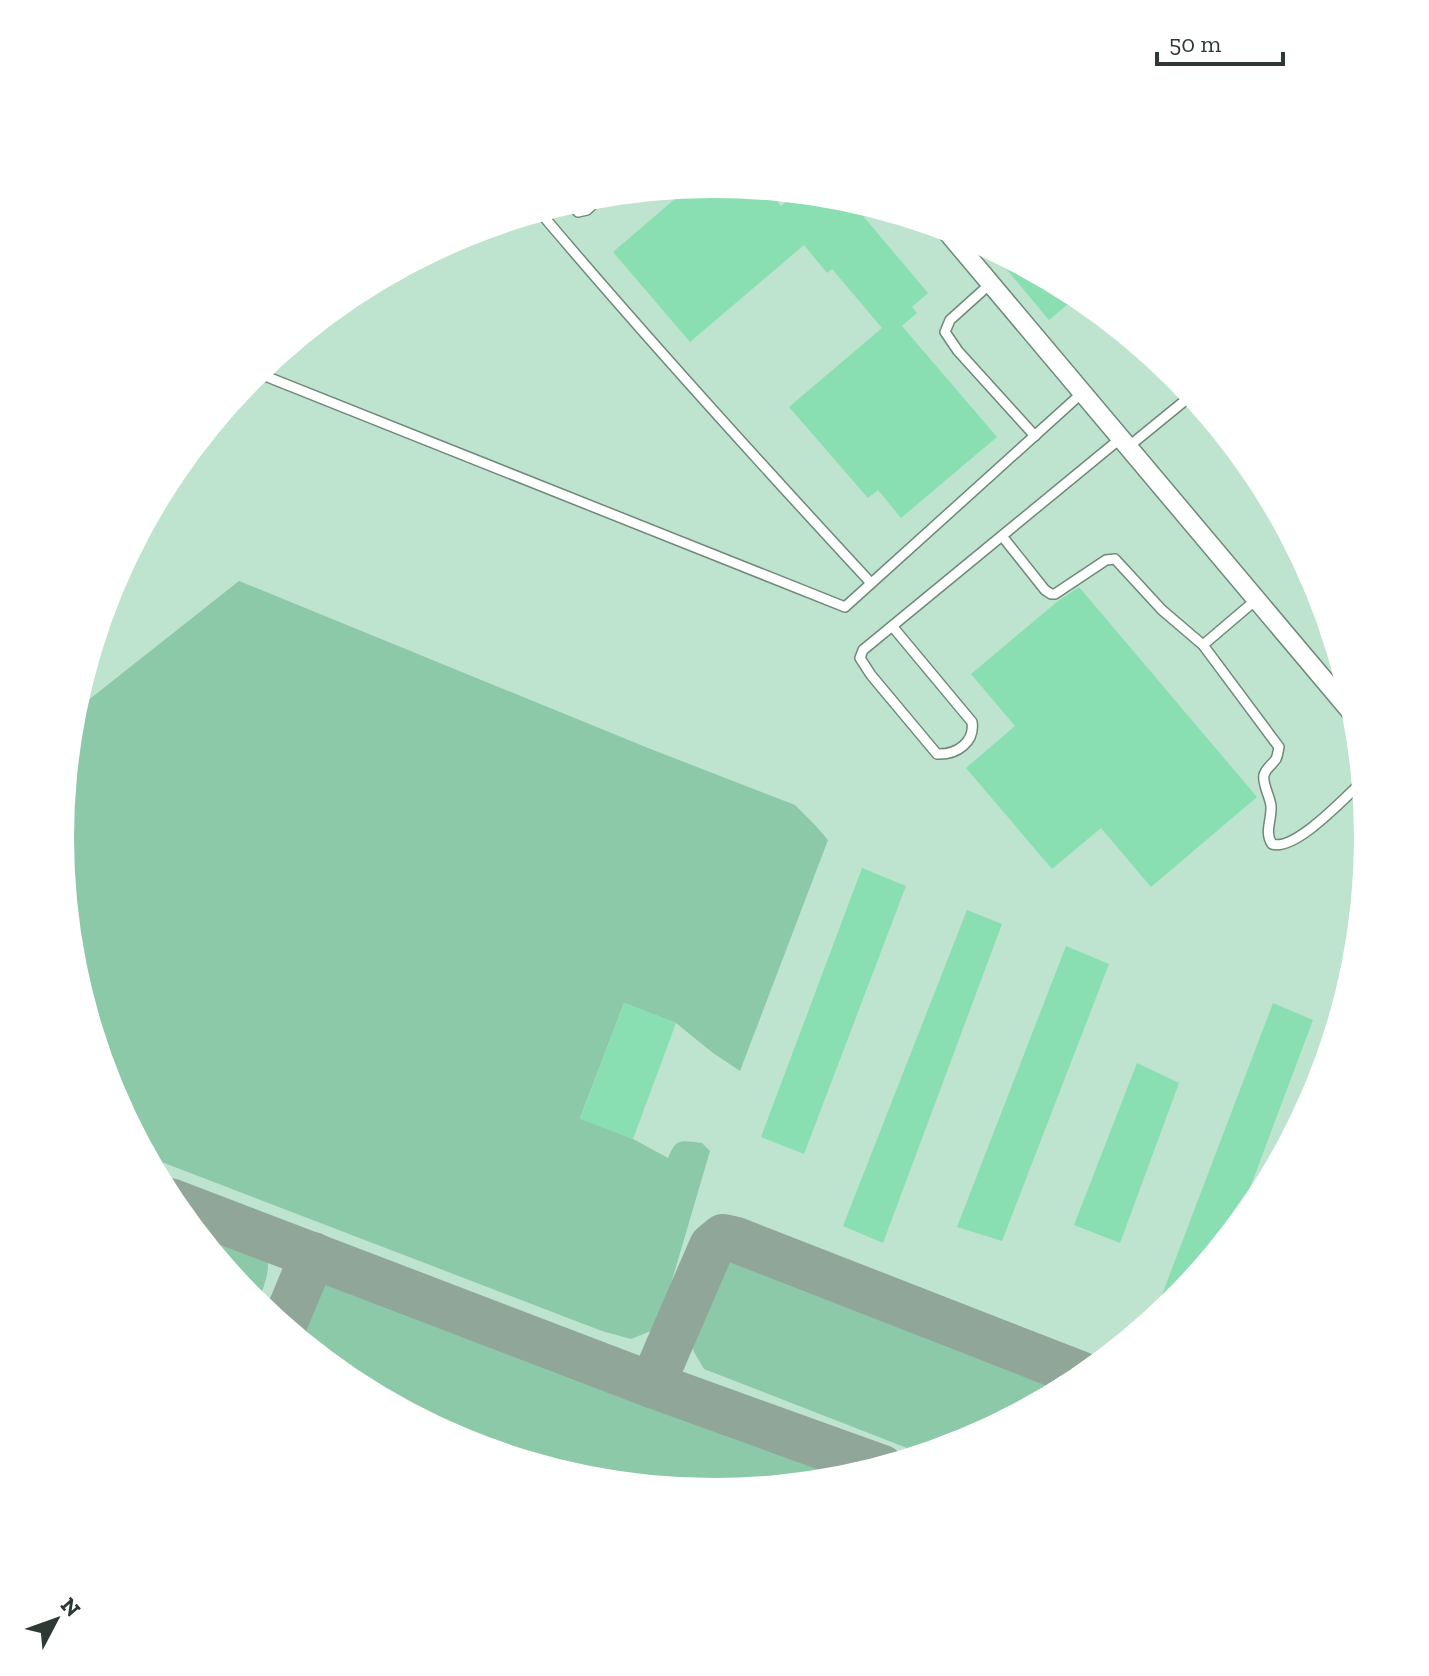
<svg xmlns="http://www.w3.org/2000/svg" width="1429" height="1676" viewBox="0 0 1429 1676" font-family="'Zilla Slab',serif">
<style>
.built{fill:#bee3ce}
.green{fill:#8cc9a8}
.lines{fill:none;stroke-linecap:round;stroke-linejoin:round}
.taxiway{stroke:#90a699;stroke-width:46}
.building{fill:#8adfb2}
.lane-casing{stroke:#6e897a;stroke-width:12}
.street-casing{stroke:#6e897a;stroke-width:21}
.lane{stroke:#fff;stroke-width:9}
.street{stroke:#fff;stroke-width:18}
</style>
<rect width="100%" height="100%" fill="#cfecdb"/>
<!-- built -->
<circle class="built" cx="714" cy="838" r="652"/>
<!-- green -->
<g class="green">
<path d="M 239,581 L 648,748 L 795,805 L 815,825 L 828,840 L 740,1071 L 713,1053 L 676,1023 L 624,1003 L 580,1118 L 633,1139 L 668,1158 C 677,1137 680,1141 702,1143 L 710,1151 L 658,1328 L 631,1339 L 602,1331 L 146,1156 L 110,1088 L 72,965 L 60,838 L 72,713 Z"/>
<path d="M 174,1206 L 246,1234 C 280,1250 267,1278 257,1305 Z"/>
<path d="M 733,1254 L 758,1258 L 1079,1382 L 965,1443 L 925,1455 L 704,1369 L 694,1352 L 688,1331 L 713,1265 Z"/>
<path d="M 349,1274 L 354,1276 L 867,1472 L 842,1480 L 714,1492 L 586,1480 L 464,1442 L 351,1382 L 292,1334 C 305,1302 307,1274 349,1274 Z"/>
</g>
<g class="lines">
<!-- taxiway -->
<g class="taxiway">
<path d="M 170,1201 L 652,1385 L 882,1468"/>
<path d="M 283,1327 L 313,1255"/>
<path d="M 652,1385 L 712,1246 L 723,1237 L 736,1240 L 1085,1376"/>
</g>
</g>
<!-- building -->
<g class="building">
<path d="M 715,184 L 766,189 L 781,206 L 799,192 L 847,197 L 928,293 L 912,307 L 917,313 L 902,326 L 997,437 L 901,518 L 878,490 L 868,498 L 789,407 L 882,328 L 832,269 L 827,273 L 804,245 L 690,342 L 613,252 L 690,186 Z"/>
<path d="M 987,246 L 987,245 L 1079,295 L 1049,320 Z"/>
<path d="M 1079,587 L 1257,797 L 1151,887 L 1101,828 L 1052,869 L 966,768 L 1015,726 L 971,674 L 1058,601 Z"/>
<path d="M 862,868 L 906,886 L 804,1154 L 761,1137 Z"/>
<path d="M 967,910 L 1002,924 L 883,1243 L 843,1226 Z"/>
<path d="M 1066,946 L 1109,964 L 1002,1241 L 957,1227 Z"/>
<path d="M 624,1003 L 676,1023 L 633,1139 L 580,1119 Z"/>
<path d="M 1273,1003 L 1313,1020 L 1233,1233 L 1177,1301 L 1152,1321 Z"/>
<path d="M 1137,1063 L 1179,1083 L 1120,1243 L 1074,1225 Z"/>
</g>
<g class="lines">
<defs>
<g id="lane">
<path d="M 569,202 L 578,212 L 587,210 L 604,194"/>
<path d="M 539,211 C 646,338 758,461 871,583"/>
<path d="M 990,284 L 950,320 L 945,332 L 958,351 L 1035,436"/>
<path d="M 255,372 L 845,607 L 1082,393"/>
<path d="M 1128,447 L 1193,394"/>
<path d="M 1002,536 L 1045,590 L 1051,594 L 1055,594 L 1106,560 L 1115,559 L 1162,610 L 1203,645 L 1279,747 C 1278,751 1278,755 1276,759 C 1272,765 1266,768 1264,775 C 1262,784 1270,796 1271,806 C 1272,820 1264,832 1272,844 C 1295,852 1345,797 1363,781"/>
<path d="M 892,626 L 972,722 C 975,742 957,755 937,754 L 871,675 L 860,658 L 863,650 L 1121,438"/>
<path d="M 1203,645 L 1257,599"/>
</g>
<path id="street" d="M 943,227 L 1357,719"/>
</defs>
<!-- lane casing -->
<use href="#lane" class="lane-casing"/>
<!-- street casing -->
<use href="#street" class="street-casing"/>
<!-- lane -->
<use href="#lane" class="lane"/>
<!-- street -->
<use href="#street" class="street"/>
</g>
<!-- crop -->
<path d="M0 0H1429V1676H0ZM74 838a640 640 0 1 1 1280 0a640 640 0 1 1-1280 0Z" fill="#fff" fill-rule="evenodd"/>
<!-- north arrow -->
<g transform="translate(56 1620) rotate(49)" stroke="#ffffff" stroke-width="6" paint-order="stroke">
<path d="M0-6L14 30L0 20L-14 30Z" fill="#2d3932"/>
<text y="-12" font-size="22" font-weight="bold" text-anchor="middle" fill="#2d3932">N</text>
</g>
<!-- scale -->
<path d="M1157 52v12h126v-12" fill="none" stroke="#2d3932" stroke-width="4"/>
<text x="1169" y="52" font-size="24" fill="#2d3932" stroke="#ffffff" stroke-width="6" paint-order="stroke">50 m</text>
</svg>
